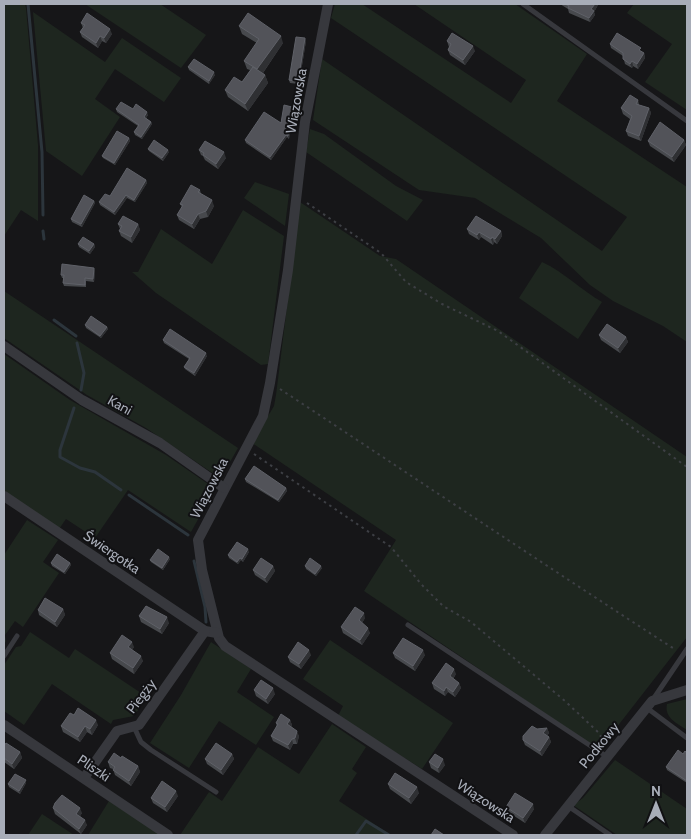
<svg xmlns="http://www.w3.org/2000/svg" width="691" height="839" viewBox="0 0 691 839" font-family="Cabin,sans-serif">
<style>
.green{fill:#1e261f}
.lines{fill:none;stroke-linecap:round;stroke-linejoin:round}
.stream{stroke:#2c353c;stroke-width:3}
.path{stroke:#3d3f44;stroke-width:2;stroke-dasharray:2.5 4;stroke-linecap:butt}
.lane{stroke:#37383d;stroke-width:5}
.street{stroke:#37383d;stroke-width:10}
.wall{fill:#47494d}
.shaded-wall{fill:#2f3033}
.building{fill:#525359;stroke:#5f6168}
.labels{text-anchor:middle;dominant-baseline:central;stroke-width:4;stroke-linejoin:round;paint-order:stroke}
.street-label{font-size:14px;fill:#a8adb8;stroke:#111113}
</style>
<rect width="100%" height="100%" fill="#161618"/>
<!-- green -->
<g class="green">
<path d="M 4,4 L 25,4 L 26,8 L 38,145 L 38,221 L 21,210 L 4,236 Z"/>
<path d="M 85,4 L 160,4 L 206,35 L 181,68 Z"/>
<path d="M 335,4 L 362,4 L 511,103 L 526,80 L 414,4 L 515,4 L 587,54 L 557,101 L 687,187 L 687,342 L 663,326 L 613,301 L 590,285 L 541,238 L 475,198 L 419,190 L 313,120 L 322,59 L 602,251 L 627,217 L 331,18 Z"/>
<path d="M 634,4 L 687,4 L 687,110 L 645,82 L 672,44 L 627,13 Z"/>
<path d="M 33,12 L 105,62 L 122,38 L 181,78 L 164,102 L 115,69 L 95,99 L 120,117 L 82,176 L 46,151 Z"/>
<path d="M 310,129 L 324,134 L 396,186 L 423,200 L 407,221 L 306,152 Z"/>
<path d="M 255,182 L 289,194 L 285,226 L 244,198 Z"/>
<path d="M 300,202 L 380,256 L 396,259 L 687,457 L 687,637 L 599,750 L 364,591 L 396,540 L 252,443 L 274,406 L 276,395 Z"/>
<path d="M 243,210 L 284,236 L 268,364 L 261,365 L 156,293 L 132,272 L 138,272 L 161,229 L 212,264 Z"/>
<path d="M 542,262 C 564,272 581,290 602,302 L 578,339 L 519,298 Z"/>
<path d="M 4,291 L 238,448 L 226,469 L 214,474 L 146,428 L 87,395 L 4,338 Z"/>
<path d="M 4,354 L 70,400 L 166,455 L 208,484 L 211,496 L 191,532 L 128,490 L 95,538 L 66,519 L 59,529 L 4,492 Z"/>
<path d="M 27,520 L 58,540 L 43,562 L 59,573 L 23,627 L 15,621 L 5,635 L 6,641 L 4,645 L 4,555 Z"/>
<path d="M 30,632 L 69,658 L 75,649 L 147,697 L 134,716 L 113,720 L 111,724 L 52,684 L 24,725 L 4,711 L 4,665 L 16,647 L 21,646 Z"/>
<path d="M 330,640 L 453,723 L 422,769 L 338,716 L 343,706 L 303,679 Z"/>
<path d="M 211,642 L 251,669 L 237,692 L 274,717 L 256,745 L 219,721 L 189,768 L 150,743 L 181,695 Z"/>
<path d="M 687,699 L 687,730 C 677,723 664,718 667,704 Z"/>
<path d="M 332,724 L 366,747 L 352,769 L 357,773 L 339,801 L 391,835 L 180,835 L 209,792 L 222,801 L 258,747 L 299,774 Z"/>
<path d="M 615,760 L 687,809 L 687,835 L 617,835 L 573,805 L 583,798 Z"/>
<path d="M 109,801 L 161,835 L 88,835 Z"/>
<path d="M 42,814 L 74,835 L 28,835 Z"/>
</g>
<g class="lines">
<!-- stream -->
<g class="stream">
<path d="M 28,4 L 42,152 L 43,215"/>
<path d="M 43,231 L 44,239"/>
<path d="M 54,320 L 76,336"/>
<path d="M 77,343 L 84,373 L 81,390"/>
<path d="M 74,408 L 60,450 L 60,457 L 80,468 L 95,472 L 121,490"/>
<path d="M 129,495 L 188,535"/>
<path d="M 194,561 L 205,607 L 206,622"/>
<path d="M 356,835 L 366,821 L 389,835"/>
</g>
<!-- path -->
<g class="path">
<path d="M 307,203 L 381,253 L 406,282 L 442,304 L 498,331 L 687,467"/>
<path d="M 280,389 C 412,476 543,564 676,650"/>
<path d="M 254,454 L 391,547 L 421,584 L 443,606 L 471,622 L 565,701 L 598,732 L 605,743"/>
</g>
<!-- lane -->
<g class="lane">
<path d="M 523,4 L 687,121"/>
<path d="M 408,625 L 606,756"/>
<path d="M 4,656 L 17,636"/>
<path d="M 654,698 L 687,649"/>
<path d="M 647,708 L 687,738"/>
<path d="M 134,727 L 141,742 L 151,750 L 216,792"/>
<path d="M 568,806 L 610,835"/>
</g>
<!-- street -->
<g class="street">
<path d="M 328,4 L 305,122 L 288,270 L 270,383 L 263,416 L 198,540 L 202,570 L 219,638 L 225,646 L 513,835"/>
<path d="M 4,346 L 82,400 L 160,443 L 224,488"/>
<path d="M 4,496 L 205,631 L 217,633"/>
<path d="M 4,725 L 168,835"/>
<path d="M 84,778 L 117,731 L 139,725 L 205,631"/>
<path d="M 545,835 L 652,701 L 687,690"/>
</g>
</g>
<!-- wall -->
<g class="wall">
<path d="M 560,4 L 598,4 L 598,5 L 594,12 L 595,15 L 590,22 L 569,13 L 568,9 Z"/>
<path d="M 81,23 L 112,34 L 106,43 L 102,41 L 98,48 L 82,37 L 80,32 L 83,28 Z"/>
<path d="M 239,26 L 283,43 L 263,73 L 265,75 L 268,83 L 248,111 L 228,97 L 225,90 L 242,82 L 250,70 L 247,69 L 244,61 L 257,43 L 242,34 Z"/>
<path d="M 305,38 L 306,41 L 299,84 L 290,83 L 289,80 Z"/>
<path d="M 447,41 L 475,51 L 465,65 L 450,55 L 448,50 L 449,47 Z"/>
<path d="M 610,44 L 642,52 L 644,53 L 645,58 L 638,69 L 633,66 L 632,68 L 625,64 L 623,56 L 611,48 Z"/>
<path d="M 188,67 L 215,75 L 209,84 L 189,70 Z"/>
<path d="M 638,100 L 639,105 L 649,108 L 651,113 L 641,141 L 628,136 L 626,131 L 630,119 L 623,114 L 621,108 Z"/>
<path d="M 116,109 L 133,109 L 148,115 L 146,118 L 151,122 L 152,124 L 142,139 L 135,135 L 134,132 L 138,126 L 117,112 Z"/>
<path d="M 293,110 L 289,139 L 287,137 L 271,160 L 246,143 L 245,140 L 281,123 Z"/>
<path d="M 129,138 L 130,141 L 115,165 L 103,158 L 102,156 Z"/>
<path d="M 684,140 L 686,145 L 674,162 L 650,146 L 648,141 Z"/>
<path d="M 148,149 L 169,152 L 163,161 L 149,151 Z"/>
<path d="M 199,150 L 226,158 L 218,169 L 205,160 L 203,156 L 201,155 Z"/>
<path d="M 146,180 L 147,183 L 135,202 L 127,198 L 115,215 L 100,205 L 99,202 Z"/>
<path d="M 200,190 L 201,194 L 214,206 L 208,217 L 200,219 L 194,229 L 179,220 L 177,215 L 182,207 L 180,204 Z"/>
<path d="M 94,201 L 95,203 L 82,227 L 72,222 L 71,219 Z"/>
<path d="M 118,224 L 138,224 L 140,230 L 132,243 L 121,236 L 119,231 L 120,229 Z"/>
<path d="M 467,229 L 501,231 L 502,236 L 497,244 L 494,242 L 493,245 L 481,237 L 479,240 L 469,234 Z"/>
<path d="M 78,244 L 94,244 L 95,247 L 90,254 L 79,247 Z"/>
<path d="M 95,270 L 94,282 L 86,281 L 86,287 L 64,286 L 63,283 L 64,278 L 62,278 L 61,275 Z"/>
<path d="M 85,325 L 107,327 L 108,329 L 101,338 L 86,328 Z"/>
<path d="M 599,335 L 626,337 L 628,342 L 620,353 L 601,340 Z"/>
<path d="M 163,340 L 207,356 L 195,376 L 185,369 L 184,367 L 189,359 L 164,343 Z"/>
<path d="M 245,479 L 286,488 L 287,491 L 279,502 L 246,482 Z"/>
<path d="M 249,552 L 243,562 L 241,560 L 238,564 L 229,558 L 228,555 Z"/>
<path d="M 170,559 L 163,570 L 151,562 L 150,560 Z"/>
<path d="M 51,563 L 70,563 L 71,565 L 65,574 L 52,566 Z"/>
<path d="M 273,566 L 275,571 L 267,583 L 255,575 L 253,570 Z"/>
<path d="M 305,566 L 322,568 L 316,576 L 306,569 Z"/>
<path d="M 63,609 L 65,615 L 57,627 L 39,615 L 38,610 Z"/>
<path d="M 139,616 L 169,623 L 162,634 L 141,622 Z"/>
<path d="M 365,618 L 362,623 L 370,633 L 362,645 L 343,633 L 341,627 Z"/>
<path d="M 134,647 L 132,650 L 143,661 L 134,674 L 112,659 L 110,653 Z"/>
<path d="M 393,653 L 425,655 L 415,671 L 395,658 Z"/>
<path d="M 311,655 L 301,669 L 290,662 L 288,657 Z"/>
<path d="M 456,674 L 453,679 L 459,683 L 461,688 L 455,697 L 448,692 L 445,696 L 434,689 L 432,683 Z"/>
<path d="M 254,690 L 275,694 L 268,704 L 256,696 Z"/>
<path d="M 74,715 L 98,725 L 92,735 L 87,732 L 80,742 L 63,732 L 61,726 Z"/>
<path d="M 290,720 L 292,725 L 291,726 L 299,736 L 297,744 L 293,744 L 290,750 L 273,741 L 271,736 L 277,727 L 276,723 Z"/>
<path d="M 547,728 L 549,733 L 547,736 L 549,737 L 551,742 L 542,756 L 525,745 L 523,740 L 537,729 Z"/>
<path d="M 4,746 L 20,752 L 22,758 L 14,769 L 4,762 Z"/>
<path d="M 687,753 L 687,783 L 667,770 L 666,767 L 683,754 Z"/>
<path d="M 232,754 L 234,759 L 223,775 L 207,764 L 205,759 Z"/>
<path d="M 121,758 L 138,766 L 140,772 L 131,786 L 115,775 L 113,769 L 110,768 L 108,762 Z"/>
<path d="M 429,762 L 445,765 L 439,773 L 431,768 Z"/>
<path d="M 26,783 L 20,794 L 9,787 L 8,784 Z"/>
<path d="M 388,784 L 419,793 L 411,804 L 390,789 Z"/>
<path d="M 178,796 L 167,812 L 153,803 L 151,798 Z"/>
<path d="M 506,807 L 534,809 L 525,823 L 508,812 Z"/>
<path d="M 53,808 L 82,813 L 80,816 L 87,825 L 81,834 L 55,814 Z"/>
</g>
<!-- shaded-wall -->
<g class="shaded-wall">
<path d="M 595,4 L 598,4 L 598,5 L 594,12 L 595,15 L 590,22 L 589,18 L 591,9 Z"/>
<path d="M 110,29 L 112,34 L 106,43 L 104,38 Z"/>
<path d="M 100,36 L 102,41 L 98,48 L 96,43 Z"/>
<path d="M 281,36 L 283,43 L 260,77 L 257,69 Z"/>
<path d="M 305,38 L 306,41 L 299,84 L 298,82 Z"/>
<path d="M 473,46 L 475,51 L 465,65 L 463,60 Z"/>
<path d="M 644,53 L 645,58 L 638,69 L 637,64 Z"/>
<path d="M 632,61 L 633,66 L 632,68 L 630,64 Z"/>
<path d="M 214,72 L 215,75 L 209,84 L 209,81 Z"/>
<path d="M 265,75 L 268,83 L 248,111 L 245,104 Z"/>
<path d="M 292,107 L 293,110 L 289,139 L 288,136 Z"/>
<path d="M 649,108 L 651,113 L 641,141 L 639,136 Z"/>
<path d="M 147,112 L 148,115 L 145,119 L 144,117 Z"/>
<path d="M 151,122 L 152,124 L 142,139 L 141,137 Z"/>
<path d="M 286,135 L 287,137 L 271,160 L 270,157 Z"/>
<path d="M 129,138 L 130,141 L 115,165 L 114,163 Z"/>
<path d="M 684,140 L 686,145 L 674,162 L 672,157 Z"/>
<path d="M 168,150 L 169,152 L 163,161 L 162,158 Z"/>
<path d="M 224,152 L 226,158 L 218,169 L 216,164 Z"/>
<path d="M 146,180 L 147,183 L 135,202 L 134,200 Z"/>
<path d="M 126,195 L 127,198 L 115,215 L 114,212 Z"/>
<path d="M 212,200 L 214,206 L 208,217 L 206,211 Z"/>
<path d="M 94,201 L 95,203 L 82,227 L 81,224 Z"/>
<path d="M 198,214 L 200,219 L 194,229 L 192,224 Z"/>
<path d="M 138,224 L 140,230 L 132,243 L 131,237 Z"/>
<path d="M 501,231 L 502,236 L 497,244 L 495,239 Z"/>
<path d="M 479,232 L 481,237 L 479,240 L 477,235 Z"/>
<path d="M 492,237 L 494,242 L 493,245 L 491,239 Z"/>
<path d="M 94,244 L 95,247 L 90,254 L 89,251 Z"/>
<path d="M 94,268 L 95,270 L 94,282 L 93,279 Z"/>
<path d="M 107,327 L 108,329 L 101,338 L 100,336 Z"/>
<path d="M 626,337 L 628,342 L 620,353 L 618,348 Z"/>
<path d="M 206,353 L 207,356 L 195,376 L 194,373 Z"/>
<path d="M 286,488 L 287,491 L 279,502 L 278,500 Z"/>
<path d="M 248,549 L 249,552 L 243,562 L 242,559 Z"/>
<path d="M 169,557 L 170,559 L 163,570 L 162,568 Z"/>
<path d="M 240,558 L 241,560 L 238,564 L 237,562 Z"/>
<path d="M 70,563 L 71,565 L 65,574 L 64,572 Z"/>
<path d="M 273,566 L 275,571 L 267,583 L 265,578 Z"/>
<path d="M 321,566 L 322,568 L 316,576 L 315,574 Z"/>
<path d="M 63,609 L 65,615 L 57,627 L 55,622 Z"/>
<path d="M 364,613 L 365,618 L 360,626 L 359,620 Z"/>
<path d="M 167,617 L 169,623 L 162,634 L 160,629 Z"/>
<path d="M 368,628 L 370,633 L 362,645 L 360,640 Z"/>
<path d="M 132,642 L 134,647 L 130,653 L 128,647 Z"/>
<path d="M 309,650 L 311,655 L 301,669 L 299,664 Z"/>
<path d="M 423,650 L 425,655 L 415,671 L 413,666 Z"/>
<path d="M 141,656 L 143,661 L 134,674 L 133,668 Z"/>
<path d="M 454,669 L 456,674 L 451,681 L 450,676 Z"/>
<path d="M 459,683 L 461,688 L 455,697 L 453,692 Z"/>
<path d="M 446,687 L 448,692 L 445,696 L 444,691 Z"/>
<path d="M 273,688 L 275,694 L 268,704 L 266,699 Z"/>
<path d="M 96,720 L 98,725 L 92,735 L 90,729 Z"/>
<path d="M 290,720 L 292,725 L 289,729 L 287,724 Z"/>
<path d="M 85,726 L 87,732 L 80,742 L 78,737 Z"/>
<path d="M 547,728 L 549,733 L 545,739 L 543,733 Z"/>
<path d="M 297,731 L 299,736 L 297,744 L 295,738 Z"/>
<path d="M 549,737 L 551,742 L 542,756 L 540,751 Z"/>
<path d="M 292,739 L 293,744 L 290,750 L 288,745 Z"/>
<path d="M 20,752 L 22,758 L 14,769 L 12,764 Z"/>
<path d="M 232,754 L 234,759 L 223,775 L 221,770 Z"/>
<path d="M 443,759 L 445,765 L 439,773 L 438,768 Z"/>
<path d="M 138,766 L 140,772 L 131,786 L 129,781 Z"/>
<path d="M 26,780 L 26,783 L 20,794 L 19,791 Z"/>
<path d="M 417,787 L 419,793 L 411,804 L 409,798 Z"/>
<path d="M 176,791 L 178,796 L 167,812 L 165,807 Z"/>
<path d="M 533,804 L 534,809 L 525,823 L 523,818 Z"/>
<path d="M 80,808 L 82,813 L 78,819 L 76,814 Z"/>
<path d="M 85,820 L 87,825 L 81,834 L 79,829 Z"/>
</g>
<!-- building -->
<g class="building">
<path d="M 565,4 L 595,4 L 591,9 L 594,11 L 589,18 L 568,8 L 569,6 Z"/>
<path d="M 87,13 L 110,29 L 104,38 L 100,36 L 96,43 L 80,32 L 85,25 L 81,23 Z"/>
<path d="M 248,13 L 281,36 L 257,69 L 244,61 L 259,39 L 239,26 Z"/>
<path d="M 452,33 L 473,46 L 463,60 L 448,50 L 451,44 L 447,41 Z"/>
<path d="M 617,33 L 641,48 L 639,50 L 644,53 L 637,64 L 632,61 L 630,64 L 623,59 L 623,53 L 610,44 Z"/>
<path d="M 296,37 L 305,38 L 298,82 L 289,80 Z"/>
<path d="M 194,59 L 214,72 L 209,81 L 188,67 Z"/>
<path d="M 253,67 L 265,75 L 245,104 L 225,90 L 234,77 L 242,82 Z"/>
<path d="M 630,95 L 638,100 L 636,104 L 649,108 L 639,136 L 626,131 L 632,116 L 621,108 Z"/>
<path d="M 121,102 L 133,109 L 136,104 L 147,112 L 144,117 L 151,122 L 141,137 L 134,132 L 139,125 L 116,109 Z"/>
<path d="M 284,105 L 292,107 L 288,136 L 286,135 L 270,157 L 245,140 L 264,112 L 281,123 Z"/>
<path d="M 660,122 L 684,140 L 672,157 L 648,141 Z"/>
<path d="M 117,131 L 129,138 L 114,163 L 102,156 Z"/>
<path d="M 154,140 L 168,150 L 162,158 L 148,149 Z"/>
<path d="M 205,141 L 224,152 L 216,164 L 203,155 L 204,153 L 199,150 Z"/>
<path d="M 127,168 L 146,180 L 134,200 L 126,195 L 114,212 L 99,202 L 105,194 L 110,196 Z"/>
<path d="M 191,185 L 200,190 L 198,192 L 212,200 L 206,211 L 198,214 L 192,224 L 177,215 L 183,205 L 180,204 Z"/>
<path d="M 84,195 L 94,201 L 81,224 L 71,219 Z"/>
<path d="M 123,216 L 138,224 L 131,237 L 119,231 L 122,226 L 118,224 Z"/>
<path d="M 476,216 L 501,231 L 495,239 L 492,237 L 491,239 L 479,232 L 477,235 L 467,229 Z"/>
<path d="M 83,237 L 94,244 L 89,251 L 78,244 Z"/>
<path d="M 62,264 L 94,268 L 93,279 L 85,278 L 85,285 L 63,283 L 64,275 L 61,275 Z"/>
<path d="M 91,316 L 107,327 L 100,336 L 85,325 Z"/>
<path d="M 607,324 L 626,337 L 618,348 L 599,335 Z"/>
<path d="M 170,329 L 206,353 L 194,373 L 184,367 L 190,358 L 163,340 Z"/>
<path d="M 254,466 L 286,488 L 278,500 L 245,479 Z"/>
<path d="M 237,542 L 248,549 L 242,559 L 240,558 L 237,562 L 228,555 Z"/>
<path d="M 158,549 L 169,557 L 162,568 L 150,560 Z"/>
<path d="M 57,554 L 70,563 L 64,572 L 51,563 Z"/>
<path d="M 261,558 L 273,566 L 265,578 L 253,570 Z"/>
<path d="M 310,558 L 321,566 L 315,574 L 305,566 Z"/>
<path d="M 45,598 L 63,609 L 55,622 L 38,610 Z"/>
<path d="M 146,606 L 167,617 L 160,629 L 139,616 Z"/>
<path d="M 355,607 L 364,613 L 359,620 L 368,628 L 360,640 L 341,627 Z"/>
<path d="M 122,635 L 132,642 L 128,647 L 141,656 L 133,668 L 110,653 Z"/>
<path d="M 403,638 L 423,650 L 413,666 L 393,653 Z"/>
<path d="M 298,642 L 309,650 L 299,664 L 288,657 Z"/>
<path d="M 446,663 L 454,669 L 450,676 L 459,683 L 453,692 L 446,687 L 444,691 L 432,683 Z"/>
<path d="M 261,680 L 273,688 L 266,699 L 254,690 Z"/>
<path d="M 78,708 L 96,720 L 90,729 L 85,726 L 78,737 L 61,726 L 70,713 L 74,715 Z"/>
<path d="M 281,714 L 290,720 L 287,724 L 297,731 L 295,738 L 292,739 L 288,745 L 271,736 L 278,724 L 276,723 Z"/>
<path d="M 532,726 L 537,729 L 547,728 L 543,733 L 549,737 L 540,751 L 523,740 L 523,736 Z"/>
<path d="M 6,743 L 20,752 L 12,764 L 4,758 L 4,746 Z"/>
<path d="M 216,743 L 232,754 L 221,770 L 205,759 Z"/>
<path d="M 678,750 L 683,754 L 685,751 L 687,753 L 687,781 L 666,767 Z"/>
<path d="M 114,753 L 121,758 L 122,756 L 138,766 L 129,781 L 113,770 L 115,767 L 108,762 Z"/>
<path d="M 435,754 L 443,759 L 438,768 L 429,762 Z"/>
<path d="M 395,773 L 417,787 L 409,798 L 388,784 Z"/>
<path d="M 15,774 L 26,780 L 19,791 L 8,784 Z"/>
<path d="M 162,781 L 176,791 L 165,807 L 151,798 Z"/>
<path d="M 515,793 L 533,804 L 523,818 L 506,807 Z"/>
<path d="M 62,795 L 80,808 L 76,814 L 85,820 L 79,829 L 53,808 L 55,803 Z"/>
<path d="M 435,829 L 444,835 L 431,835 Z"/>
</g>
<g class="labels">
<!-- street labels -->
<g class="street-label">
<text transform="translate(296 101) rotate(-80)">Wiązowska</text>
<text transform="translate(120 405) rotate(29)">Kani</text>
<text transform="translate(209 488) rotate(-63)">Wiązowska</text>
<text transform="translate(112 552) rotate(34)">Świergotka</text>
<text transform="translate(141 696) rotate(-53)">Piegży</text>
<text transform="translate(599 745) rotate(-51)">Podkowy</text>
<text transform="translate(94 768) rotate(34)">Pliszki</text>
<text transform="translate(486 801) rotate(33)">Wiązowska</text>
</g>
</g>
<!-- border -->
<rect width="691" height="839" fill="none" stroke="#a8adb8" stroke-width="10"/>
<!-- north arrow -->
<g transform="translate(656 804)" stroke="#111113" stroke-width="4" paint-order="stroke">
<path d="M0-4L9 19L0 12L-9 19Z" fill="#a8adb8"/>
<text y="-8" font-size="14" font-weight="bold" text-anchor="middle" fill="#a8adb8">N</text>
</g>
</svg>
